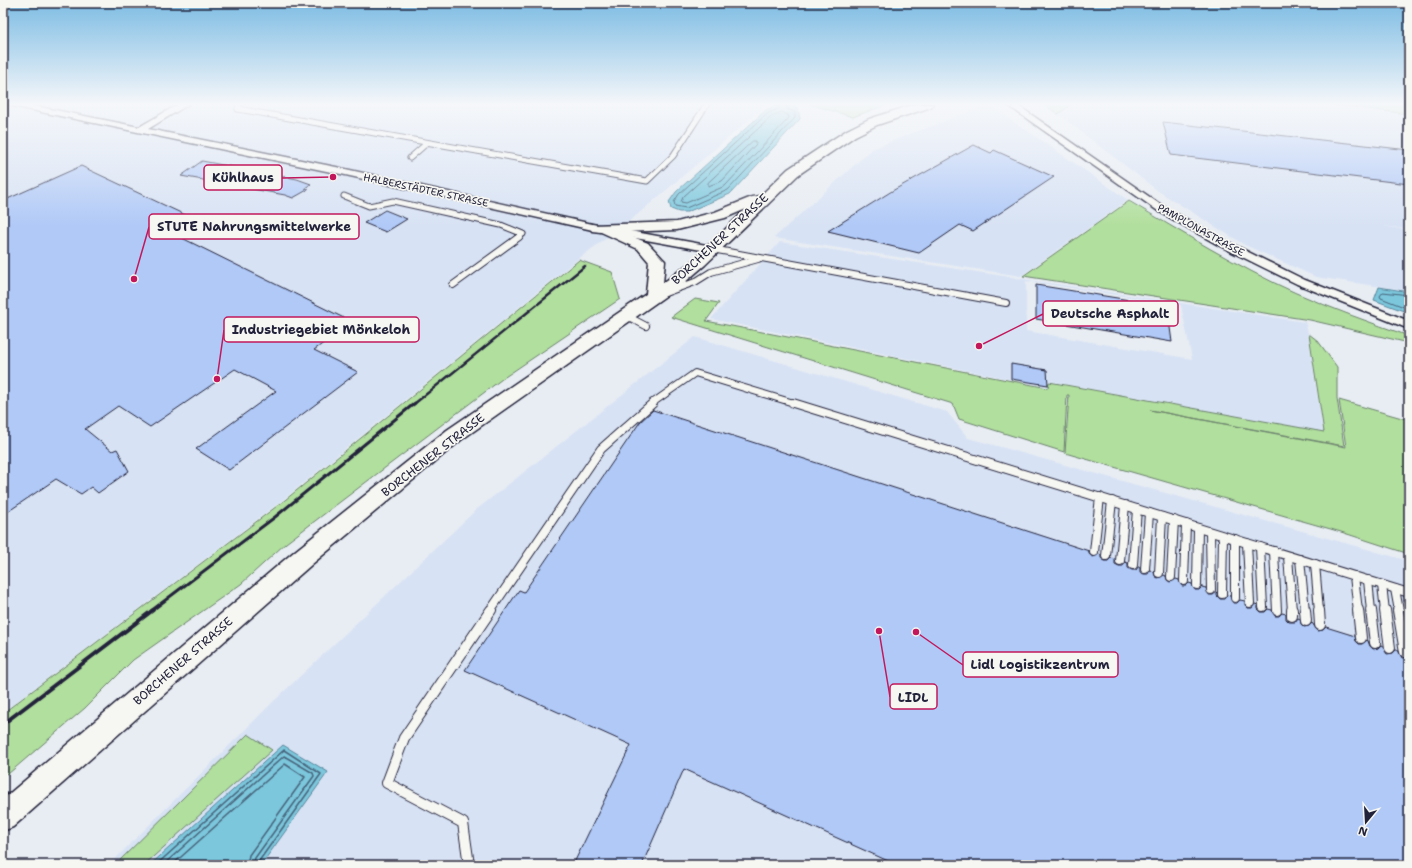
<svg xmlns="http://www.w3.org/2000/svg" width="1412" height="868" viewBox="0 0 1412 868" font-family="'Shantell Sans',sans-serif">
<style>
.built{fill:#d7e2f4;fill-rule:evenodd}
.green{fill:#b1df9d;stroke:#6a806c}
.water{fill:#7cc7dc;stroke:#58859c}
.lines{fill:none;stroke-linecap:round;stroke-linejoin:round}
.shore-far1{stroke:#46647b;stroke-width:1}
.shore{stroke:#46647b;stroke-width:1.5}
.building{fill:#b0c9f7;stroke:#22223b}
.service-far3-casing{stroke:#22223b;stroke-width:7}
.service-far2-casing{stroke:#22223b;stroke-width:8}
.service-far1-casing{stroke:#22223b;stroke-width:10}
.service-casing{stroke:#22223b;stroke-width:12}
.minor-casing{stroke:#22223b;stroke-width:3}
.secondary-casing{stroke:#22223b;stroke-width:3}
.service-far3{stroke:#f6f6f2;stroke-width:5}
.service-far2{stroke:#f6f6f2;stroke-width:6}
.service-far1{stroke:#f6f6f2;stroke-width:8}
.service{stroke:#f6f6f2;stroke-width:10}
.minor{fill:#f6f6f2;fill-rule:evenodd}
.secondary{fill:#f6f6f2;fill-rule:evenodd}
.rail-far2{stroke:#22223b;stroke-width:2.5}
.rail-far1{stroke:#22223b;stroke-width:3}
.rail{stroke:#22223b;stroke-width:4}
.labels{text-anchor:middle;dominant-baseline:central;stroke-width:3.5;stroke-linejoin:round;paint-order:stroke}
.far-street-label{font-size:10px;fill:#22223b;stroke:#f6f6f2}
.street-label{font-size:12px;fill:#22223b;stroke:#f6f6f2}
.leader{fill:none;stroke:#c2185b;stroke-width:1.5}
.callout-dot{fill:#c2185b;stroke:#f6f6f2;stroke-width:1.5}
.callout{fill:#f6f6f2;stroke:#c2185b;stroke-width:1.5}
.callout-label{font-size:13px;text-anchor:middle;font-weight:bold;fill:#22223b}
</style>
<rect width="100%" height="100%" fill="#e8edf3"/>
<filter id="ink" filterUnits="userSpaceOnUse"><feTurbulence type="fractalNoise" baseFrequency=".025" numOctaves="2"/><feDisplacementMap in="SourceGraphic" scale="8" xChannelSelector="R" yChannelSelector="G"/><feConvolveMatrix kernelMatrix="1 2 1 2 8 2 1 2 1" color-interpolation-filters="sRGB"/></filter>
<g filter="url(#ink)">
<!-- built -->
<g class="built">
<path d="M 3,104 L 768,104 L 632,219 L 578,259 L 284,499 L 3,712 Z"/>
<path d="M 988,104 L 1128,200 L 1021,276 L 774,238 L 872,149 Z"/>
<path d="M 1073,104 L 1325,104 L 1409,114 L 1409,229 L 1381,226 L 1409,230 L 1409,291 L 1316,277 L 1245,245 L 1158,191 L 1058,114 Z"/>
<path d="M 780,242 L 1305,322 L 1308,333 L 1323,432 L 1048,381 L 1048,387 L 711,319 ZM 1026,281 L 1181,305 L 1192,359 L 1026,331 Z"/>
<path d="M 695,337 L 947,412 L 968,438 L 1409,561 L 1409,865 L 109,865 L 275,700 L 476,510 Z"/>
</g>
<!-- green -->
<g class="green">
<path d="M 809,104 L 888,104 L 853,117 Z"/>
<path d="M 1043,104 L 1072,104 L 1058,114 Z"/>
<path d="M 1327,104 L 1409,104 L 1409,114 Z"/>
<path d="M 1129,201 C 1183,233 1238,267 1296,293 C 1333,309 1371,323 1409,336 L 1409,343 L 1310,320 L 1023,276 Z"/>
<path d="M 579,260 L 612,272 L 620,299 L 502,379 L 286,543 L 241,584 L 133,660 L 85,708 L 8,774 L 3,773 L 3,713 L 285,500 Z"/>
<path d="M 695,299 L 719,303 L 706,321 L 1048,388 L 1049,382 L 1324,432 L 1309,334 L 1318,341 L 1337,367 L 1337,398 L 1344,446 L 1150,410 L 1346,447 L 1339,400 L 1409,420 L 1409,554 L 1341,532 L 1065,453 L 1069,395 L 1067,395 L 1064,452 L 959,419 L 953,404 L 671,317 Z"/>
<path d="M 248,734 L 272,750 L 144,865 L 115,865 Z"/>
</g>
<!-- water -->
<g class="water">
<path d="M 782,104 L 798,108 L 800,119 L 730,194 L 687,212 L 679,212 L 671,209 L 669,202 L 676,192 L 767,109 Z"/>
<path d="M 1379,287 L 1409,292 L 1409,313 L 1374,300 Z"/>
<path d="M 283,745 L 328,772 L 261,865 L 150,865 Z"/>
</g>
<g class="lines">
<!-- shore-far1 -->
<g class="shore-far1">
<path d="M 780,104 L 778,109 L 768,113 L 679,194 L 674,202 L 675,206 L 686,208 L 728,190 L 795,118 L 795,112 L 787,109 L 786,104"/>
<path d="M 782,112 L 788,115 L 789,118 L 725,186 L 686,203 L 681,202 L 683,197 L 771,117 Z"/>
<path d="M 753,141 L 756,141 L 756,144 L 722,181 L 708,186 L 708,183 Z"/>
<path d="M 1409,295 L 1383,292 L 1380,296 L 1381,298 L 1409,309"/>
</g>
<!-- shore -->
<g class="shore">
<path d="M 156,865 L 284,750 L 321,774 L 259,861 L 258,865"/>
<path d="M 163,865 L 284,756 L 313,773 L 314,776 L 255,858 L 253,865"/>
<path d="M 172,865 L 285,764 L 305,777 L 249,855 L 247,865"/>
</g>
</g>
<!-- building -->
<g class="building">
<path d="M 1163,122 L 1409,150 L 1409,184 L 1171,155 Z"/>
<path d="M 974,145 L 991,153 L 994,150 L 1054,177 L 973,231 L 960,225 L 919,253 L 828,231 L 892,191 Z"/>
<path d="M 202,161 L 297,179 L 311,184 L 305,188 L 309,189 L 293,198 L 285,195 L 181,176 Z"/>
<path d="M 81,166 L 198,221 L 174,234 L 356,324 L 343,333 L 340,331 L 314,350 L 358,372 L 229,470 L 196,449 L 276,391 L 235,369 L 150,427 L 118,406 L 85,429 L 112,451 L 117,449 L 129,471 L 98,493 L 91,487 L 81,494 L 56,479 L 3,515 L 3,201 Z"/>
<path d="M 385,210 L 407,219 L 386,232 L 364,223 Z"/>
<path d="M 1036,285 L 1167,306 L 1172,342 L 1036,319 Z"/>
<path d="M 1011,364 L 1047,370 L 1048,385 L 1011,379 Z"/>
<path d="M 653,410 L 1089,551 L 1089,554 L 1093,557 L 1099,554 L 1101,555 L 1101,558 L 1105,561 L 1108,561 L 1111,558 L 1115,559 L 1115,564 L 1119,566 L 1123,566 L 1125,562 L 1128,563 L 1128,568 L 1132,570 L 1136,570 L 1138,567 L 1140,567 L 1140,572 L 1144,574 L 1148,574 L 1150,570 L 1154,572 L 1155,576 L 1158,578 L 1164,575 L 1166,576 L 1167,580 L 1170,582 L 1176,579 L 1179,580 L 1182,586 L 1186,586 L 1189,583 L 1192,584 L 1195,590 L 1199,590 L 1202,587 L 1206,588 L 1209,595 L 1213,595 L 1217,592 L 1217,596 L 1220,599 L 1224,599 L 1227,595 L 1230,596 L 1233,603 L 1237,603 L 1240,600 L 1245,601 L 1245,605 L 1248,608 L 1252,608 L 1255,604 L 1258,605 L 1258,609 L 1261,612 L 1265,612 L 1268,609 L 1272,610 L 1275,616 L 1279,616 L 1282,613 L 1286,614 L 1286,619 L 1289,622 L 1295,622 L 1298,618 L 1300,619 L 1301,624 L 1304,627 L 1309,626 L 1312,623 L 1318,631 L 1323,630 L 1326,627 L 1355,636 L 1356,641 L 1359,644 L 1362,644 L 1367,640 L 1368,641 L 1370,646 L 1373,649 L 1378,648 L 1381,645 L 1383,646 L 1385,651 L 1387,654 L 1393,653 L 1396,650 L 1398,650 L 1402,658 L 1409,657 L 1409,865 L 897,865 L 684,769 L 642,865 L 573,865 L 631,745 L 465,670 L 519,590 L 524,592 L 640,422 Z"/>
</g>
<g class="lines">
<defs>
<g id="service-far3">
<path d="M 239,104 L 238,109 L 647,181 L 673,156 L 707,104"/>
<path d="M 410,158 L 427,143"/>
<path d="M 344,196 L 369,206 L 393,201 L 501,225 L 523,234 L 517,238"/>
</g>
<g id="service-far2">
<path d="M 712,249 L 1006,303"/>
<path d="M 453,285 L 519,237"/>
<path d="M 665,293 L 695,282 L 711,272 L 758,259"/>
<path d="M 627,316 L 646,326"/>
<path d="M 651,404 L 695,373 L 797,404"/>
</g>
<g id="service-far1">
<path d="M 793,403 L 1409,593"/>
<path d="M 1210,532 L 1211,590"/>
<path d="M 1235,539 L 1235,598"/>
<path d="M 1247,543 L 1250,603"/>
<path d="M 1260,547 L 1263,607"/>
<path d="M 1274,551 L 1277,611"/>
<path d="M 1094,552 L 1100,497"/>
<path d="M 1106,556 L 1112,501"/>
<path d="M 1288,556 L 1292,611"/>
<path d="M 1300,559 L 1305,611"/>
<path d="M 1120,561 L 1125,505"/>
<path d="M 1315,564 L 1319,611"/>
<path d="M 1133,565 L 1137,509"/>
<path d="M 1145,569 L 1149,513"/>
<path d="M 1159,573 L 1162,517"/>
<path d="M 1354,576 L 1358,611"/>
<path d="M 1171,577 L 1174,520"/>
<path d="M 1368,580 L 1371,611"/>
<path d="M 1184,581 L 1186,524"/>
<path d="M 1197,585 L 1198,528"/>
<path d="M 1382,585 L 1385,611"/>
<path d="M 1395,589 L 1399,611"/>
<path d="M 1222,594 L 1223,536"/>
<path d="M 490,611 L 601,449 L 653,403"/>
</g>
<g id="service">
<path d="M 1292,610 L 1292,616"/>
<path d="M 1305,610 L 1306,621"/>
<path d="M 1319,610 L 1320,625"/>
<path d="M 1358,610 L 1361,638"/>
<path d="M 1371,610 L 1375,643"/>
<path d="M 1385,610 L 1390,648"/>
<path d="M 1398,610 L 1405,652"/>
<path d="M 469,865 L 463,823 L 387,783 L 404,738 L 491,610"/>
</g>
<g id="minor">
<path d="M 8,104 L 25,104 L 139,127 L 179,104 L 189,104 L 148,129 L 341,168 L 597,225 L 712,246 L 717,249 L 712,252 L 597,231 L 341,174 L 12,106 Z"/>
<path d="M 1006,104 L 1016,104 L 1164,207 L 1228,242 L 1305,280 L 1409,321 L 1409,329 L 1297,284 L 1220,246 L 1158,211 Z"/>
</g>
<path id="secondary" d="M 915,104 L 933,104 L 931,107 L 877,125 L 855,136 L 798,175 L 705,265 L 684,283 L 461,440 L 311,565 L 13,827 L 3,831 L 3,799 L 295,551 L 447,430 L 646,294 L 649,262 L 638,249 L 601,232 L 592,231 L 590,228 L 592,225 L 677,222 L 715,212 L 752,197 L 760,196 L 788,169 L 847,130 L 869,119 ZM 746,209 L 695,259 L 663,283 L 665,261 L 662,258 L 648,243 L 621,232 L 677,230 L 725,218 Z"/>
</defs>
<!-- service-far3 casing -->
<use href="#service-far3" class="service-far3-casing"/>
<!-- service-far2 casing -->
<use href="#service-far2" class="service-far2-casing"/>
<!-- service-far1 casing -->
<use href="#service-far1" class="service-far1-casing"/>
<!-- service casing -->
<use href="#service" class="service-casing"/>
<!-- minor casing -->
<use href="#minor" class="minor-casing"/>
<!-- secondary casing -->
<use href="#secondary" class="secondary-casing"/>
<!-- service-far3 -->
<use href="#service-far3" class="service-far3"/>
<!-- service-far2 -->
<use href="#service-far2" class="service-far2"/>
<!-- service-far1 -->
<use href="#service-far1" class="service-far1"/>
<!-- service -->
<use href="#service" class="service"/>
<!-- minor -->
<use href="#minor" class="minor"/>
<!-- secondary -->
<use href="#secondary" class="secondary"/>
<!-- rail-far2 -->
<path class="rail-far2" d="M 414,404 L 585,266"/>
<!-- rail-far1 -->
<path class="rail-far1" d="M 151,611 L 275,517 L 415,403"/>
<!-- rail -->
<path class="rail" d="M 3,724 L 153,610"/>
</g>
</g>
<!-- sky -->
<linearGradient id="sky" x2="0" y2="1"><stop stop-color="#7dbce3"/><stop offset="0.46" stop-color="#f5f7fa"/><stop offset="1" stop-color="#f5f7fa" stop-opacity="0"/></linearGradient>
<rect width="1412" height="226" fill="url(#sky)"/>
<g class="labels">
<!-- far-street labels -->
<g class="far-street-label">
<text transform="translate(426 190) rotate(12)">HALBERSTÄDTER STRASSE</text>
<text transform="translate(1201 230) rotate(29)">PAMPLONASTRASSE</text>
</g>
<!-- street labels -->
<g class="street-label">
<text transform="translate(720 239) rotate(-43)">BORCHENER STRASSE</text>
<text transform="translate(433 455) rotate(-38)">BORCHENER STRASSE</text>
<text transform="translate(183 661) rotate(-41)">BORCHENER STRASSE</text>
</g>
</g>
<!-- callouts -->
<path class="leader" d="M333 177L282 178M134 279L149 227M979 346L1043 314M217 379L224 330M916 632L963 665M879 631L890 697"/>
<g class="callout-dot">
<circle cx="333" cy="177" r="4"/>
<circle cx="134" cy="279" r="4"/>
<circle cx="979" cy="346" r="4"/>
<circle cx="217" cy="379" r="4"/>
<circle cx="916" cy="632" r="4"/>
<circle cx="879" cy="631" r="4"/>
</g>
<g class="callout">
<rect x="204" y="165" width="78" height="25" rx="4"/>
<rect x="149" y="214" width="210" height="25" rx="4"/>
<rect x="1043" y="301" width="135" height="25" rx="4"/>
<rect x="224" y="317" width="195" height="25" rx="4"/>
<rect x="963" y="652" width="155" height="25" rx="4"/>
<rect x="890" y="684" width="47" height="25" rx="4"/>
</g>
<g class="callout-label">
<text x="243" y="182">Kühlhaus</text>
<text x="254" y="231">STUTE Nahrungsmittelwerke</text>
<text x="1110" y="318">Deutsche Asphalt</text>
<text x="321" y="334">Industriegebiet Mönkeloh</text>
<text x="1040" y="669">Lidl Logistikzentrum</text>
<text x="913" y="702">LIDL</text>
</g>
<!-- margin -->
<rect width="1412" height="868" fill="none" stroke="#f6f6f2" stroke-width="16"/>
<rect x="8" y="8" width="1396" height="852" fill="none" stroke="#22223b" stroke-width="1.5" filter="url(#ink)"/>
<!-- north arrow -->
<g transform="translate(1366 822) rotate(198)" stroke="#f6f6f2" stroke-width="3" paint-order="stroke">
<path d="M0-3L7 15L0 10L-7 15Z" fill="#22223b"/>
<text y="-6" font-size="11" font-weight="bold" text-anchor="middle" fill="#22223b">N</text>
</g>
</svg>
